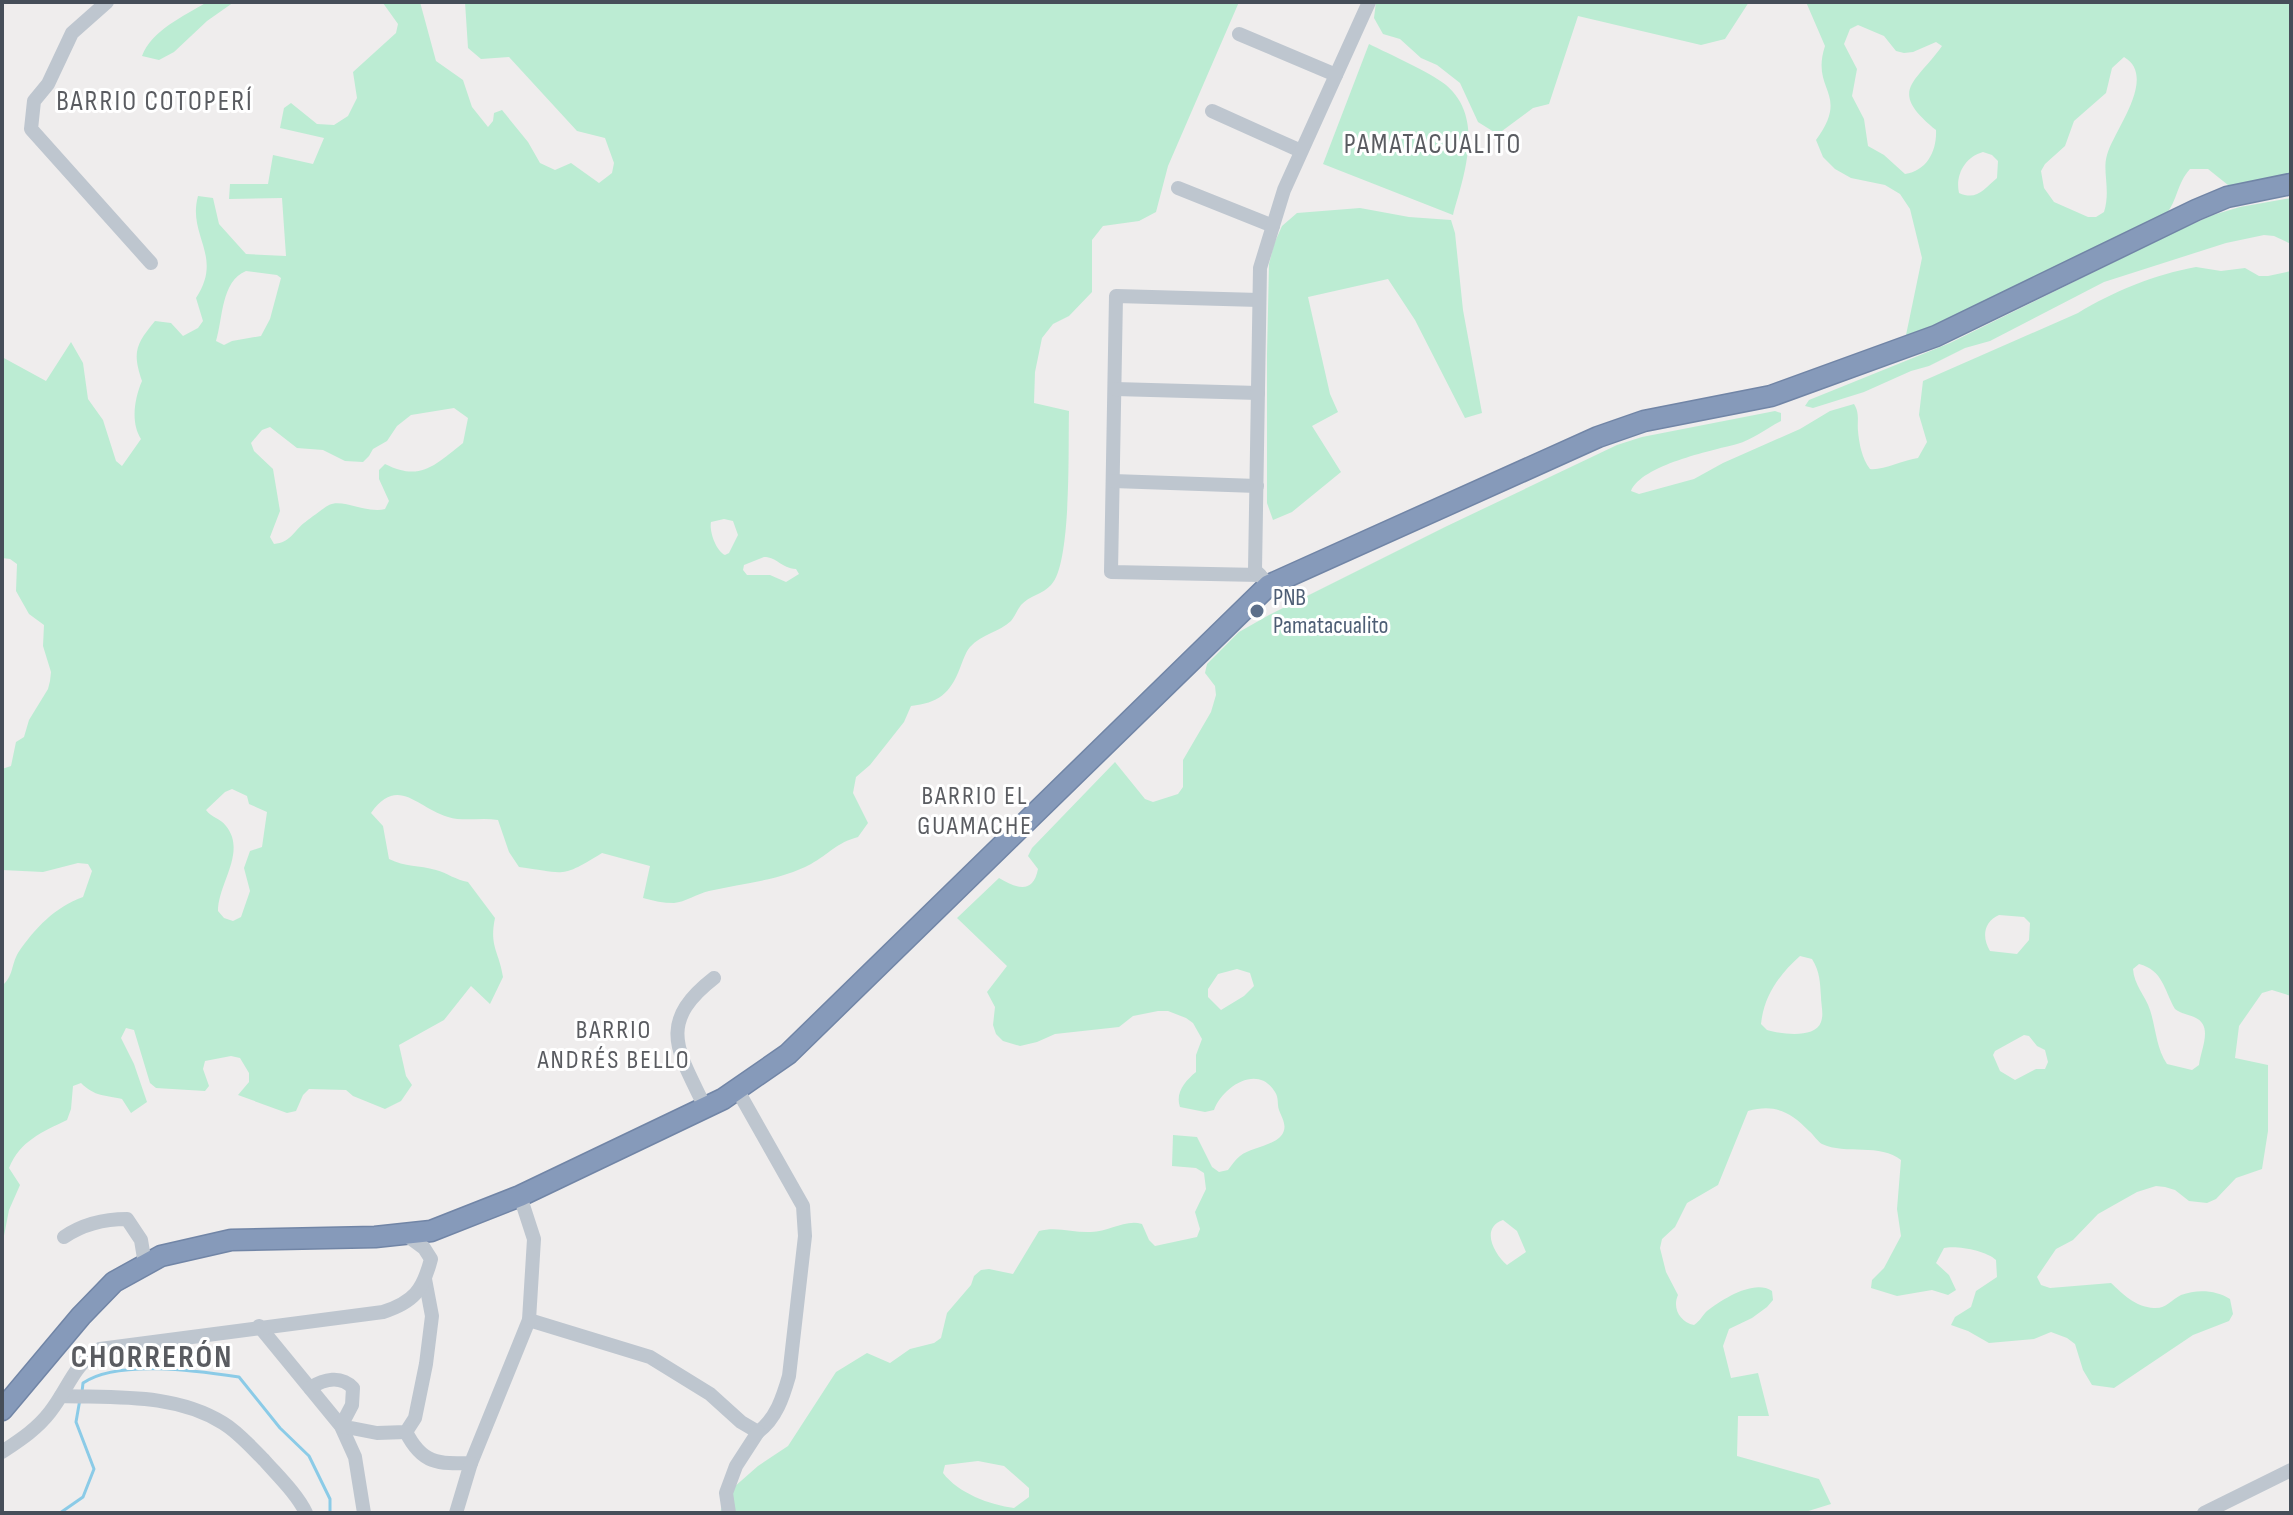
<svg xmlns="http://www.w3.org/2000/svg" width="2293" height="1515" viewBox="0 0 2293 1515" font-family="'Sofia Sans Condensed',sans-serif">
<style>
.green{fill:#bcecd3;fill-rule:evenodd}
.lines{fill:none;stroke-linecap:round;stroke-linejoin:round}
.stream{stroke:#8bcbe7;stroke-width:3}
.highway-casing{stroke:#7185a6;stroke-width:23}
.minor{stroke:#bec6cf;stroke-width:14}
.highway{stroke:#869aba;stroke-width:20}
.service-dot{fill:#5c6f8a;stroke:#fff;stroke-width:3}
.labels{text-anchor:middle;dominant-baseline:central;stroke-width:6;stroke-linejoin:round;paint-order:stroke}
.service-label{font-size:24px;fill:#4e5e75;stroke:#fff;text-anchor:start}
.neighbourhood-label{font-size:26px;letter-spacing:2px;fill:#5a5c61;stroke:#fff}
.quarter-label{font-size:28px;letter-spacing:2px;fill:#5a5c61;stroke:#fff}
.district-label{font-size:32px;font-weight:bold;letter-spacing:2px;fill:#5a5c61;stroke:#fff}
</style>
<rect width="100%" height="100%" fill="#efeded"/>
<!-- green -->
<g class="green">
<path d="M 207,2 L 234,2 L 207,21 L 174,52 L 159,60 L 142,56 C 152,30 184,16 207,2 Z"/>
<path d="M 340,2 L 420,2 L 436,61 L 463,80 L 472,107 L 488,127 L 493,121 L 494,113 L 502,110 L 528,142 L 540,163 L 555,170 L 571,163 L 599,183 L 612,173 L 614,163 L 605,138 L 577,131 L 509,57 L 481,59 L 468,48 L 465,2 L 1239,2 L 1168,166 L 1156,212 L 1139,221 L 1103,226 L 1092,240 L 1092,292 L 1069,316 L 1053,324 L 1042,338 L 1035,372 L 1034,403 L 1069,411 C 1068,445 1072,564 1051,585 C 1043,594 1029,596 1021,605 C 1017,610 1015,616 1011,621 C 999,632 982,634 970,647 C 965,653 963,661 960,668 C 950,694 938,703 911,706 L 904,722 L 870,765 L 856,777 L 853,793 L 868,823 L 858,837 C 836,843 829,854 811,864 C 779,881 743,883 709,891 C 697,894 685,902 674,903 C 663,903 654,901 643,898 L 650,866 L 602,853 C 560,879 566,873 519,867 L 509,852 L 498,820 C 481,817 464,822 448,817 C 417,808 398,775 371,813 L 383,826 L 389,859 C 405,867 419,865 436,870 C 447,873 456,880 468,882 L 495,918 C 489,947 499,951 503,977 L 490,1004 L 471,986 L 444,1020 L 399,1045 L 406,1076 L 412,1085 L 401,1101 L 385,1109 L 353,1096 L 346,1090 L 309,1089 L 303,1095 L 296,1111 L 287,1113 L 238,1095 L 249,1082 L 249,1073 L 240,1058 L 231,1056 L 205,1061 L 203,1069 L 209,1086 L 205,1091 L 156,1088 L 150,1083 L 134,1030 L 126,1028 L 121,1038 L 134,1064 L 147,1102 L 131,1113 L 122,1099 C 105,1095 95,1097 81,1083 L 73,1086 L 71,1109 L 67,1120 C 42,1132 20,1141 9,1168 L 20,1185 L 9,1210 L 2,1246 L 2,986 C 14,975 11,965 18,953 C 35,928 55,907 83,897 L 92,871 L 88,864 L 78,863 L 43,872 L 2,870 L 2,769 L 11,766 L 16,742 L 24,737 L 29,720 L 48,689 L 50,681 L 51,672 L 43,646 L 44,625 L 29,614 L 16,591 L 17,564 L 10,559 L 2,558 L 2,357 L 46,381 L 71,342 L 83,363 L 88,399 L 103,420 L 116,461 L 122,466 L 141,439 C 130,422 135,397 142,381 C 132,352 136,344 155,321 L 171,323 L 183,336 L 198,328 L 203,321 L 196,298 C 224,256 187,236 198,196 L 213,198 L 219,224 L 246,254 L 286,256 L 282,198 L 229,199 L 230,184 L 268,184 L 273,155 L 313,164 L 324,138 L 280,128 L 284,108 L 291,103 L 317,124 L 334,125 L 348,116 L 357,98 L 353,72 L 396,33 L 398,24 L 383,3 ZM 246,271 L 277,275 L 281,278 L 270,319 L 261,336 L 232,341 L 224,345 L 216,341 C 223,319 221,281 246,271 ZM 454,408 L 468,418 L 463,443 C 435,465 421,482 385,464 L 379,470 L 379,479 L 389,501 L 385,509 C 368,514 342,498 329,505 C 325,507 308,520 304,523 C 292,533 291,542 274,544 L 270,537 L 280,511 L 273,469 L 254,451 L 251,443 L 262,430 L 270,427 L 297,448 L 323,450 L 345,461 L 363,462 L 369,456 L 373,449 L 387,441 L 397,426 L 411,415 ZM 724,519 L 733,521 L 738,535 L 729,553 L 725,555 C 716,551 709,531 711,522 ZM 764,557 C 777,557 781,568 796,569 L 799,574 L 786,582 L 770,575 L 747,575 L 743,570 L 744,565 ZM 232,789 L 247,796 L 249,804 L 267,812 L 262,847 L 250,851 L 244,868 L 250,891 L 241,917 L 233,921 L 224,918 L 218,911 C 218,883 247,852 226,826 C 220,818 212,818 206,810 L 225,792 Z"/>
<path d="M 1376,2 L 1749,2 L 1725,39 L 1701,45 L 1578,16 L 1549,104 L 1533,108 L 1502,131 L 1494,132 L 1478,122 L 1460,83 L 1437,65 L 1421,58 L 1400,39 L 1383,34 L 1374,18 Z"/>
<path d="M 1806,2 L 2291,2 L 2291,178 L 2237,187 L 2228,185 L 2208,169 L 2190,169 C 2177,183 2177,202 2166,214 L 2066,265 L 1905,340 L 1922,258 L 1910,209 L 1900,194 L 1885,185 L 1851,178 L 1835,169 L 1823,157 L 1816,140 C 1851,92 1810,92 1825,46 ZM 1858,25 L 1884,36 L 1896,51 L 1904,53 L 1913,52 L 1936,42 L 1942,46 C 1915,84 1887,90 1936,130 C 1937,151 1927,171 1905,174 L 1884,155 L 1868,146 L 1864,119 L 1852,96 L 1857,69 L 1844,44 L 1850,29 ZM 2124,57 C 2158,77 2114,130 2107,155 C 2102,171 2111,190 2104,212 L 2096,217 L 2088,217 L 2054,202 L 2044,188 L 2041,171 L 2045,164 L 2065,146 L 2074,121 L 2106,93 L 2112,68 ZM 1983,152 L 1992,155 L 1998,161 L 1997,178 C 1984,189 1977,201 1959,193 C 1955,175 1965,157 1983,152 Z"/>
<path d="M 1369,44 C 1389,54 1430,72 1446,85 C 1485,118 1464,175 1453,215 L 1323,164 Z"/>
<path d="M 2291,198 L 2291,244 L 2274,236 L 2264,235 L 2226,243 L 2104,282 L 1990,341 L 1965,348 L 1929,366 L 1911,371 L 1864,392 L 1813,408 L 1805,406 L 1809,400 L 1950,343 L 2179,230 L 2213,215 L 2240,207 Z"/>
<path d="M 1360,208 L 1409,217 L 1451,220 L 1455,233 L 1463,310 L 1482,413 L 1465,418 L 1415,320 L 1388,279 L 1308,297 L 1330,394 L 1338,412 L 1312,426 L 1341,472 L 1292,512 L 1273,520 L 1267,503 L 1267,354 L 1269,264 L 1274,244 L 1282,226 L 1297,213 Z"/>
<path d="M 2196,267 L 2221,271 L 2245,268 L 2259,276 L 2268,276 L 2291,271 L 2291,996 L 2272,990 L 2262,993 L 2239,1026 L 2235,1058 L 2268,1065 L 2268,1131 L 2262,1169 L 2236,1178 L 2216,1199 L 2207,1203 L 2189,1201 L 2175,1190 L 2165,1187 L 2156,1186 L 2137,1192 L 2098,1214 L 2073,1240 L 2056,1249 L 2037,1277 L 2041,1285 L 2050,1288 L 2111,1283 C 2123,1294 2135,1307 2154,1308 C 2166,1309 2171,1300 2181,1295 C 2197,1289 2216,1290 2230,1299 L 2233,1314 L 2229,1321 L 2193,1335 L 2114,1388 L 2092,1385 L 2083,1370 L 2075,1344 L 2067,1338 L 2051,1332 L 2034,1339 L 1989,1343 L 1968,1331 L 1951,1325 L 1955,1317 L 1971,1307 L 1976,1291 L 1997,1277 L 1996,1260 C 1987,1251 1957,1245 1944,1248 L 1936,1263 L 1949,1275 L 1956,1290 L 1948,1295 L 1932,1290 L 1897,1296 L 1871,1288 L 1872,1280 L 1884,1268 L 1901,1236 L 1897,1209 L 1901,1160 C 1881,1143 1845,1155 1822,1144 C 1818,1142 1813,1134 1809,1131 C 1790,1111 1774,1104 1748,1111 L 1718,1185 L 1687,1203 L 1675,1227 L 1662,1239 L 1660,1248 L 1666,1272 L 1678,1295 C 1672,1308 1680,1322 1694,1325 C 1700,1321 1702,1316 1707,1311 C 1723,1299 1754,1279 1772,1291 L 1773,1300 L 1767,1307 L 1752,1318 L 1729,1329 L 1723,1346 L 1731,1378 L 1758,1373 L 1769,1416 L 1738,1416 L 1737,1456 L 1819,1479 L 1831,1504 L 1802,1513 L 720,1513 L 725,1495 L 758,1466 L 788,1446 L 836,1372 L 867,1353 L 890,1363 L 910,1349 L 934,1343 L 941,1338 L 947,1313 L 971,1285 L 974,1276 L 981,1270 L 989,1269 L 1013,1274 L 1039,1231 C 1057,1226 1074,1233 1091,1232 C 1109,1232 1125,1219 1142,1224 L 1149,1240 L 1155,1246 L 1197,1237 L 1200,1229 L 1195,1212 L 1206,1189 L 1204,1173 L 1196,1168 L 1172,1166 L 1173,1135 L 1197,1137 L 1212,1167 L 1219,1172 L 1228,1170 C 1231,1166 1235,1160 1240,1156 C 1251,1147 1276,1146 1283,1133 C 1287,1125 1282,1118 1279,1110 C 1277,1104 1279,1098 1275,1092 C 1258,1063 1222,1087 1214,1110 L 1205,1112 L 1180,1107 C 1175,1093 1185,1081 1196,1072 L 1196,1055 L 1202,1039 L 1193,1023 L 1186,1018 L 1168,1011 L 1158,1011 L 1133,1016 L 1119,1027 L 1055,1034 L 1037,1042 L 1020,1046 L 1003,1041 L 996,1034 L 993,1025 L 995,1007 L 987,992 L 1007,966 L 957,918 L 999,878 C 1016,888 1033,895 1038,869 L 1028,856 L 1032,848 L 1115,762 L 1145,799 L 1153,802 L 1178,794 L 1183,787 L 1183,760 L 1211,712 L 1216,695 L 1215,686 L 1205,673 L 1207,664 L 1239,632 L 1269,615 L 1445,527 L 1617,445 L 1642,437 L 1775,411 L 1781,413 L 1781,421 C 1767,428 1752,440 1737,444 C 1710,451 1642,465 1631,491 L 1639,494 L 1694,479 L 1723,463 L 1800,429 L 1830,411 L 1854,404 C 1860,414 1857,420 1858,431 C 1859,443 1862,459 1870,469 C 1881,471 1904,460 1918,458 L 1927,442 L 1919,415 L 1923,381 L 2078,313 C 2112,292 2156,274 2196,267 ZM 1999,915 L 2024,917 L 2030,923 L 2029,940 L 2017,954 L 1990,951 C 1982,938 1983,922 1999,915 ZM 1800,956 L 1812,959 C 1820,972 1820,982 1821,997 C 1821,1005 1824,1014 1821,1022 C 1815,1039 1781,1034 1767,1030 L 1761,1024 C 1764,995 1779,975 1800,956 ZM 2139,964 C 2163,970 2164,990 2175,1009 C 2182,1014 2187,1014 2194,1017 C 2214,1025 2201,1049 2199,1065 L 2192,1070 L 2167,1064 C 2156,1048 2156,1028 2150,1010 C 2145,995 2134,985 2133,969 ZM 1237,969 L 1250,973 L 1254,986 L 1244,996 L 1221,1010 L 1208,997 L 1208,989 L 1218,974 ZM 2024,1035 L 2029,1036 L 2037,1046 L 2045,1050 L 2048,1062 L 2045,1069 L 2036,1069 L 2015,1080 L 2000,1071 L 1993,1055 L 1995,1051 ZM 1503,1220 L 1517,1231 L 1526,1252 L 1507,1265 C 1494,1254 1480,1228 1503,1220 ZM 978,1461 L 1004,1466 L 1029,1488 L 1029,1497 L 1014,1508 C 990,1505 958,1493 943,1473 L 945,1465 Z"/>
</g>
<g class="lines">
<!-- stream -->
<g class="stream">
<path d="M 82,1392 L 83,1383 C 117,1359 199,1371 239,1377 L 280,1428 L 309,1456 L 330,1499 L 330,1513"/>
<path d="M 60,1513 L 83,1497 L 94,1469 L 76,1422 L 80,1399"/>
</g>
<defs>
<path id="highway" d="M 2,1410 L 81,1316 L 114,1282 L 161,1256 L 231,1240 L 375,1237 L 431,1231 L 520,1196 L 723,1099 L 788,1054 L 1269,585 L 1598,437 L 1644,421 L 1771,396 L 1936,336 L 2196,210 L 2227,197 L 2291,184"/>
</defs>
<!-- highway casing -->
<use href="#highway" class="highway-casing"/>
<!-- minor -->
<g class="minor">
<path d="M 107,2 L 72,33 L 48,84 L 34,101 L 31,129 L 151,263"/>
<path d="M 1239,34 L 1336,75"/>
<path d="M 1212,111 L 1301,151"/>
<path d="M 1178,188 L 1273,226"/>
<path d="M 1259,300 L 1116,296 L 1111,572 L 1260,575"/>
<path d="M 1115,389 L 1258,393"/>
<path d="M 1113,481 L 1257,486"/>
<path d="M 1269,585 L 1255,570 L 1260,268 L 1284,190 L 1369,2"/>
<path d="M 705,1107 C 678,1051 656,1023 714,978"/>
<path d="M 64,1237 C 83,1224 104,1219 127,1219 L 141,1240 L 145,1264"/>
<path d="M 529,1320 L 650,1357 L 710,1394 L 741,1422 L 758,1432 C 776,1419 783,1397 789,1376 L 805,1236 L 803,1206 L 738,1091"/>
<path d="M 259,1326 L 341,1426 L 355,1457 L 364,1513"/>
<path d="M 310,1388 C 324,1379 341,1375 353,1388 L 352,1405 L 341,1426 L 377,1433 L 406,1432 L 415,1418 L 426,1364 L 432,1316 L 425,1279"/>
<path d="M 61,1396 C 116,1398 174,1393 223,1423 C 238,1432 251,1447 264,1460 C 278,1476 297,1494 306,1513"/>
<path d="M 406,1432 C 422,1464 438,1464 471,1463 L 529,1320 L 534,1239 L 520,1196"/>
<path d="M 2,1452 C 20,1440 37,1429 50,1412 C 69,1388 72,1366 100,1349 L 383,1312 C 414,1302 423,1290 431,1259 L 424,1248 L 405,1234"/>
<path d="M 456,1513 L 471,1463"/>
<path d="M 729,1513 L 726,1493 L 736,1466 L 758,1432"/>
<path d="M 2204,1513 L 2291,1470"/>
</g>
<!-- highway -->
<use href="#highway" class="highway"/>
</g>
<!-- markers -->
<circle class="service-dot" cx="1257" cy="611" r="8"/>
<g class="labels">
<!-- service labels -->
<g class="service-label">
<text x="1273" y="597">PNB<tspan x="1273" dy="28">Pamatacualito</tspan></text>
</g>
<!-- neighbourhood labels -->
<g class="neighbourhood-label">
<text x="975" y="796">BARRIO EL<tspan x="975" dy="30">GUAMACHE</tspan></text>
<text x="614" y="1030">BARRIO<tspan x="614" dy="30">ANDRÉS BELLO</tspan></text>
</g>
<!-- quarter labels -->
<g class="quarter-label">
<text x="155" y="101">BARRIO COTOPERÍ</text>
<text x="1433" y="144">PAMATACUALITO</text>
</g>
<!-- district labels -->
<g class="district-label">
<text x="152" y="1357">CHORRERÓN</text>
</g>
</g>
<!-- border -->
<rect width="2293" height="1515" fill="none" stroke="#464e59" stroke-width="8"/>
</svg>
